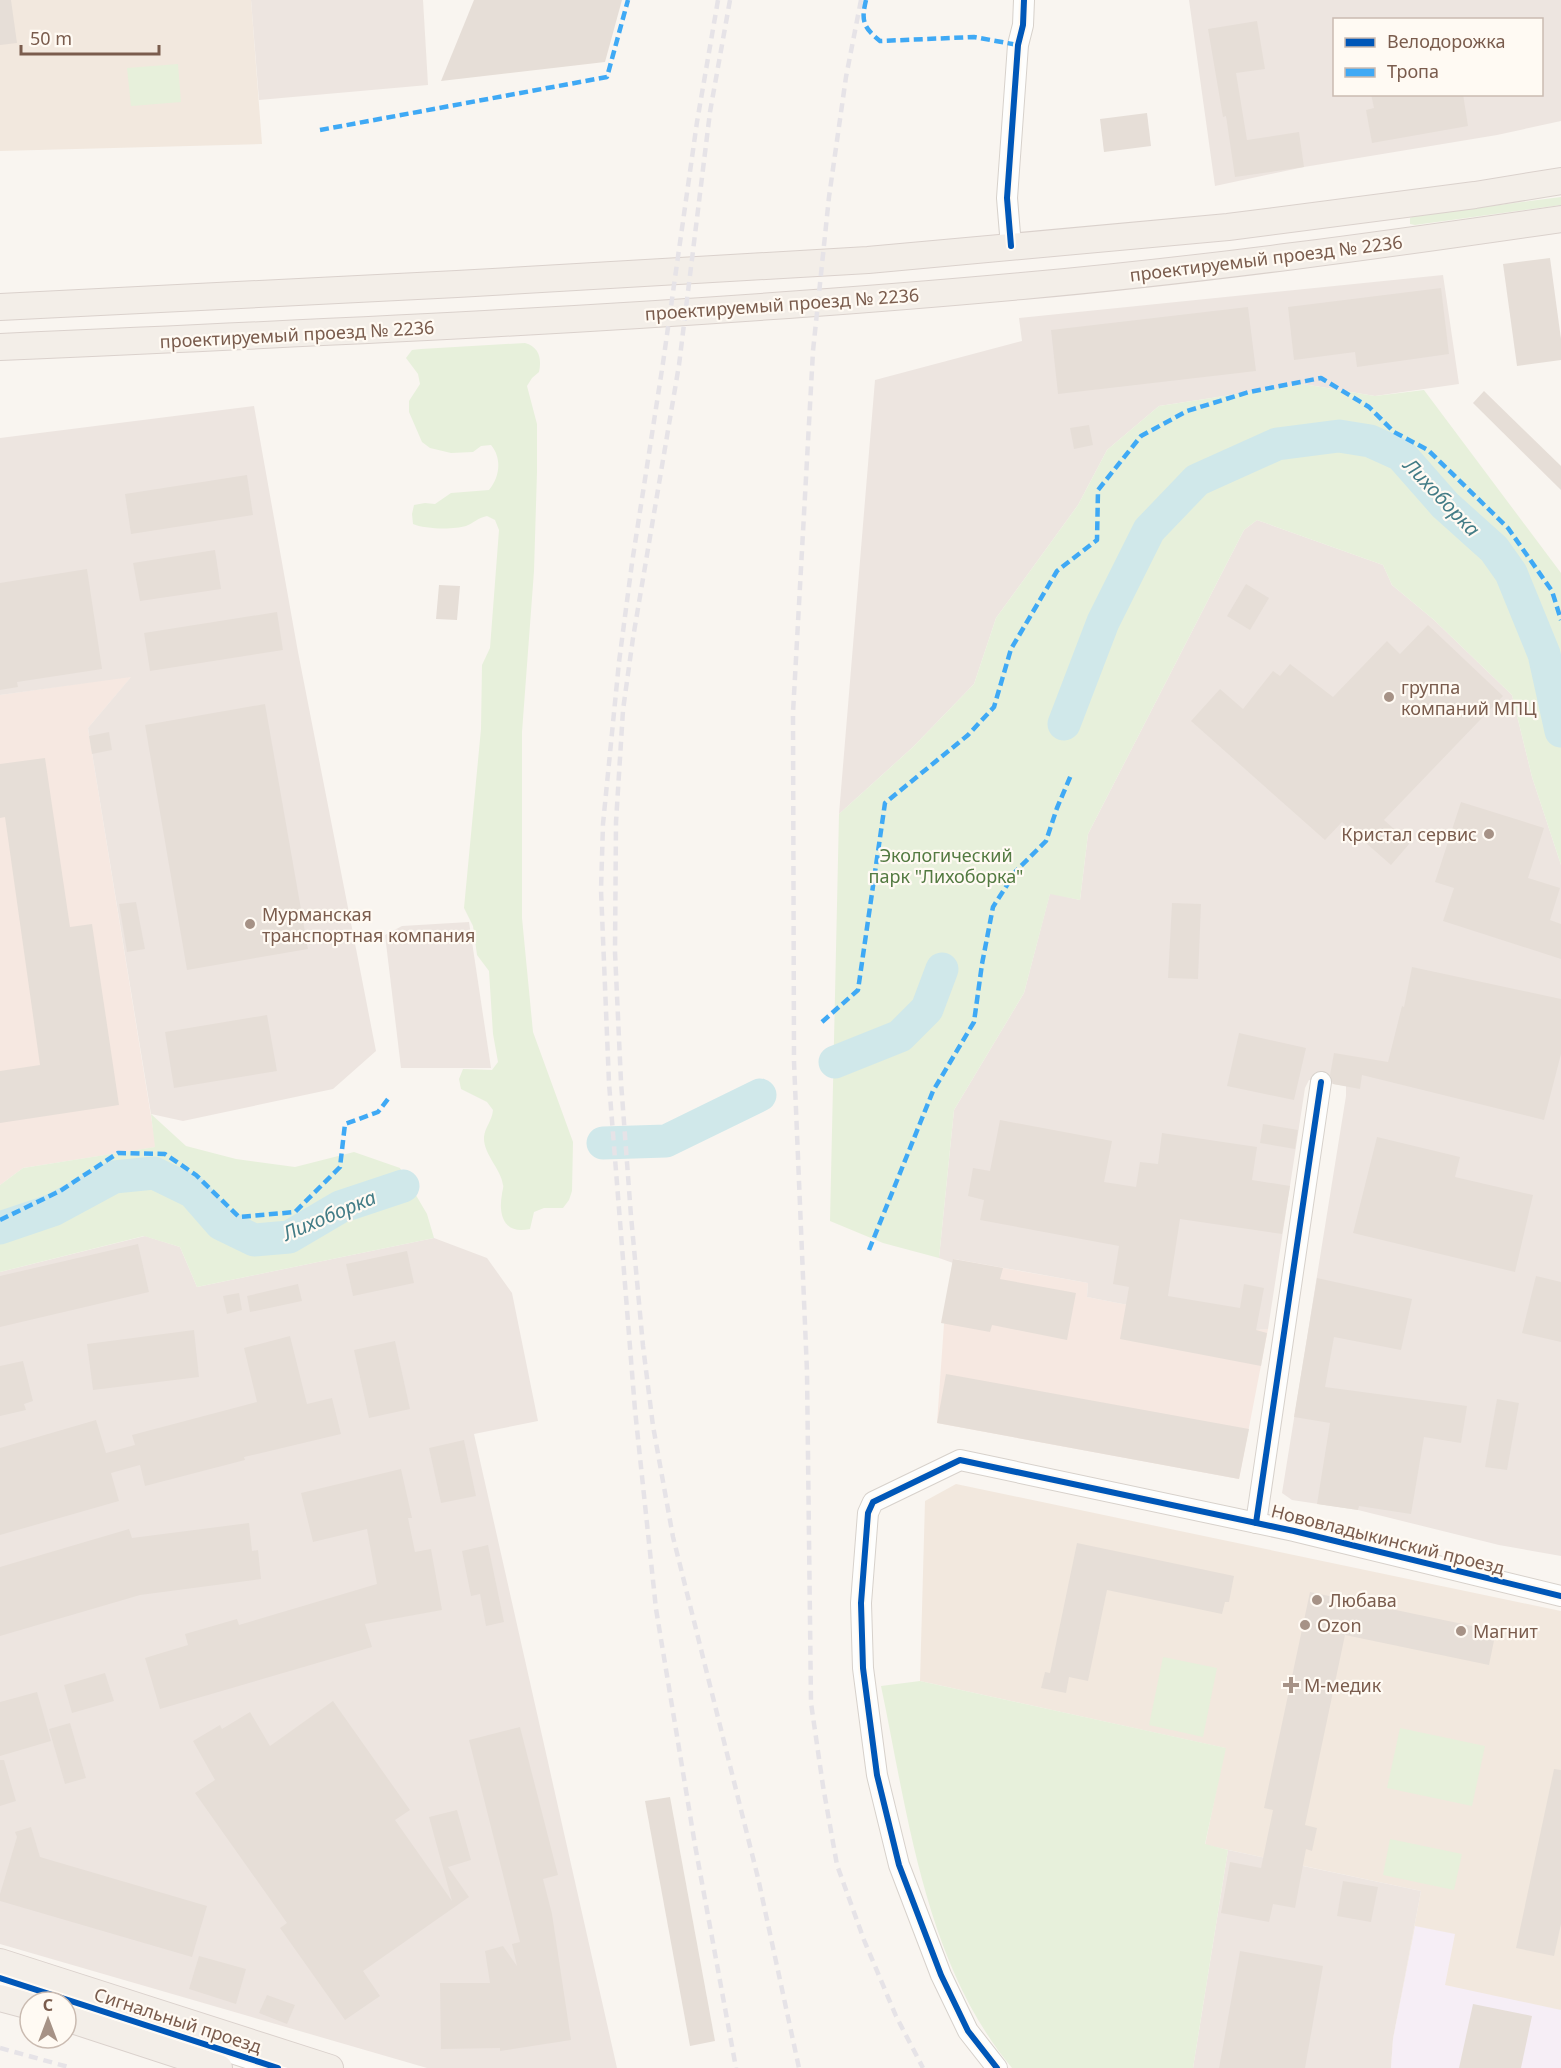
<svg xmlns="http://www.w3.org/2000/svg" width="1561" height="2068" viewBox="0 0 1561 2068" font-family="'Noto Sans',sans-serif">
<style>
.residential{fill:#f2e8de}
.commercial{fill:#f6e8e1}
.industrial{fill:#ede5e0;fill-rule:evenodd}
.education{fill:#f6eef6}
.green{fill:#e7f0db}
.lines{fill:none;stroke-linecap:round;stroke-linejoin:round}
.river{stroke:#d0e8ea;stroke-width:33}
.building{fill:#e6ded7}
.minor-casing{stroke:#d7d1cb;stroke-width:22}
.major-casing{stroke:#dad1cc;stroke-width:28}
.minor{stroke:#fefefd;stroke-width:20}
.major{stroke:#f3eee8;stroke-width:26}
.rail{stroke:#e6e3e7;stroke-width:4.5;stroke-dasharray:9 6;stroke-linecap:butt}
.quiet{stroke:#3fa9f5;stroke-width:4.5;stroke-dasharray:9 4.5;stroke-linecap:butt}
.cycleway-casing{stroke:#fffaf3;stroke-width:10}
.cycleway{stroke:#0057b8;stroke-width:6}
.poi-dot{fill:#a69286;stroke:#fffaf3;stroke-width:2}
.labels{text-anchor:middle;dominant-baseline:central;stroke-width:4.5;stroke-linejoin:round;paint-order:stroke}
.street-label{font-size:18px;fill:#7a5c4d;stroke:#fffaf3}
.poi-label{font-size:18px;fill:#7a5c4d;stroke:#fffaf3;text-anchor:start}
.park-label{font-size:18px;fill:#537a41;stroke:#fffaf3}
.water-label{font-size:20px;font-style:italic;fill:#437c86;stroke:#fffaf3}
</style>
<rect width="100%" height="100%" fill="#f9f5f0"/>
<!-- residential -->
<g class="residential">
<path d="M 0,0 L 251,0 L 262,144 L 0,151 Z"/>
<path d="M 956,1484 L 1561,1611 L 1561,2068 L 1391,2068 L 1393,2039 L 1421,1891 L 1205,1845 L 1225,1748 L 920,1681 L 925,1501 Z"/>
</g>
<!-- commercial -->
<g class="commercial">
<path d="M 132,676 L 88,728 L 156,1147 L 23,1168 L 0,1185 L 0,695 Z"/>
<path d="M 953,1259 L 1088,1283 L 1087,1297 L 1256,1330 L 1268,1329 L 1239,1479 L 937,1423 L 944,1324 Z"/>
</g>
<!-- industrial -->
<g class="industrial">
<path d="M 251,0 L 423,0 L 428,85 L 259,100 Z"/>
<path d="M 1189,0 L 1561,0 L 1561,121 L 1497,135 L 1304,167 L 1215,186 ZM 1334,20 L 1542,20 L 1542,94 L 1334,94 Z"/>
<path d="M 1443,275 L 1459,384 L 1375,396 L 1303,384 L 1159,406 L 1107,450 L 1078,505 L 996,618 L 974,684 L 913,747 L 839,814 L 875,380 L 1022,341 L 1019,318 Z"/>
<path d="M 254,406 L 298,652 L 376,1051 L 333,1089 L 183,1121 L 151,1114 L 88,728 L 131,677 L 0,695 L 0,438 Z"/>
<path d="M 1257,520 L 1383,565 L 1392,585 L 1434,620 L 1512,695 L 1532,777 L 1561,865 L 1561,1556 L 1499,1545 L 1358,1510 L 1292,1500 L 1282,1493 L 1346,1096 L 1346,1086 L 1309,1080 L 1305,1088 L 1268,1329 L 1256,1330 L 1087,1297 L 1088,1283 L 954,1259 L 953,1263 L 939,1258 L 954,1110 L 1024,993 L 1050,893 L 1080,900 L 1088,834 L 1244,530 Z"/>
<path d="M 469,922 L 491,1068 L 401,1068 L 385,935 L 402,926 Z"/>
<path d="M 145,1236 L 180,1247 L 197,1287 L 434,1238 L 487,1258 L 512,1293 L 538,1421 L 474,1434 L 617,2068 L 427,2068 L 0,1944 L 0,1272 Z"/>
<path d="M 1228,1850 L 1421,1891 L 1393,2039 L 1391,2068 L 1193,2068 Z"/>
</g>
<!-- education -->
<path class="education" d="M 1415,1926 L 1455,1934 L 1445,1985 L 1561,2010 L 1561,2068 L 1391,2068 L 1393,2039 Z"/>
<!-- green -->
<g class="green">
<path d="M 178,64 L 181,102 L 131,106 L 127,68 Z"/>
<path d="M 1561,197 L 1561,205 L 1415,225 L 1410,224 L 1410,218 L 1414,216 Z"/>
<path d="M 525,343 C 539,347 542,358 539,372 L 532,378 L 527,386 L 537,424 L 537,472 L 534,571 L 522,732 L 522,918 L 533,1032 L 573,1142 L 572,1191 L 569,1200 L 563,1208 L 544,1208 L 534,1212 L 530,1229 C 504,1235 498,1215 502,1194 C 502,1192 504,1186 503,1185 C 501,1169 483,1154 484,1137 C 485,1127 492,1121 493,1110 L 487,1102 L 461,1089 L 459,1079 L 463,1069 L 492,1070 L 498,1062 L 493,1034 L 489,971 L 477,955 L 473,926 L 464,908 L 481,729 L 482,665 L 490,648 L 499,530 L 495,520 L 487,516 C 477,518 474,523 466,526 C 453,530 424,529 413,524 L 412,514 L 414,505 L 425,503 L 435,504 L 451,493 L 489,490 C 500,477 502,458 491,445 L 481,446 L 473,452 L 451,453 L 430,448 L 422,442 L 409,412 L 409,401 L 420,384 L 418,374 L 406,358 L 412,350 L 421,349 Z"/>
<path d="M 1303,384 L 1375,396 L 1424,390 L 1561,573 L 1561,865 L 1532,777 L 1512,695 L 1434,620 L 1392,585 L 1383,565 L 1257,520 L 1244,530 L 1088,834 L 1080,900 L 1050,894 L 1024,993 L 954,1110 L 939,1258 L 883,1243 L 830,1221 L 839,814 L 913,747 L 974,684 L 996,618 L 1078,505 L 1107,450 L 1159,406 Z"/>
<path d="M 151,1114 L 186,1146 L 236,1159 L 295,1167 L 354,1152 L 400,1168 L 427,1214 L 434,1238 L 197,1287 L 180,1247 L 144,1236 L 0,1272 L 0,1185 L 23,1168 L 155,1147 Z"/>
<path d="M 1163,1657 L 1217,1668 L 1203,1737 L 1149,1725 Z"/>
<path d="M 920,1681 L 1226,1748 L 1205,1844 L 1228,1850 L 1193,2068 L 1012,2068 C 925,1964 908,1815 881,1686 Z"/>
<path d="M 1400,1728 L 1485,1746 L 1472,1806 L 1387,1788 Z"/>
<path d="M 1390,1839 L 1462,1854 L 1454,1890 L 1383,1875 Z"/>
</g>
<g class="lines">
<!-- river -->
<g class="river">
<path d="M 1064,724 L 1103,622 L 1149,530 L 1197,480 L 1277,444 L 1339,436 L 1370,441 L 1401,455 L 1445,505 L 1494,549 L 1511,573 L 1544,654 L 1561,731"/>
<path d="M 835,1062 L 900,1036 L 927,1009 L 942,969"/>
<path d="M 603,1143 L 666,1141 L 760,1095"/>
<path d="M 0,1228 L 53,1210 L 114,1177 L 154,1173 L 193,1192 L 221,1224 L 254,1240 L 289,1237 L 340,1207 L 403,1186"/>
</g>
</g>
<!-- building -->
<g class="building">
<path d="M 0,0 L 11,0 L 17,43 L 0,45 Z"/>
<path d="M 474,0 L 622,0 L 605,62 L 441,81 Z"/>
<path d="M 1257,21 L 1265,69 L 1236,73 L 1247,140 L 1299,132 L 1304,167 L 1235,177 L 1226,116 L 1223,117 L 1208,29 Z"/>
<path d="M 1371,94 L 1463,94 L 1468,126 L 1372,143 L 1366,110 L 1374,108 Z"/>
<path d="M 1147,113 L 1151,146 L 1104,152 L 1100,119 Z"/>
<path d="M 1550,258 L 1561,339 L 1561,360 L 1517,366 L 1503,264 Z"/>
<path d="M 1441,288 L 1449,354 L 1357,367 L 1355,352 L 1294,360 L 1288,307 Z"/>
<path d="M 1248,307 L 1256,371 L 1058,394 L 1051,330 Z"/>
<path d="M 1484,391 L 1561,466 L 1561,490 L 1473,403 Z"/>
<path d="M 1089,425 L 1093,445 L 1074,449 L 1070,428 Z"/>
<path d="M 247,475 L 253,515 L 131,534 L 125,494 Z"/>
<path d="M 215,550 L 221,589 L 140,601 L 133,563 Z"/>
<path d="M 87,569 L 102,669 L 17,682 L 18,687 L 0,690 L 0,583 Z"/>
<path d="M 1246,584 L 1269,598 L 1250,630 L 1227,616 Z"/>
<path d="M 439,585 L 460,586 L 457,620 L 436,619 Z"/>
<path d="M 277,612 L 283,650 L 150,671 L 144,633 Z"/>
<path d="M 1428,625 L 1503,696 L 1384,820 L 1410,843 L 1391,865 L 1342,822 L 1325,840 L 1191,721 L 1220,689 L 1243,709 L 1273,671 L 1280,676 L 1290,664 L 1333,697 L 1387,641 L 1400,654 Z"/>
<path d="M 265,704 L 308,949 L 187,970 L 145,725 Z"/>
<path d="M 109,732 L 112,750 L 92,754 L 89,736 Z"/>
<path d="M 45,758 L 70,927 L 92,924 L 119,1105 L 0,1123 L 0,1071 L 40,1065 L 5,817 L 0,818 L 0,764 Z"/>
<path d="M 1461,802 L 1544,828 L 1528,878 L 1560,888 L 1550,920 L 1561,924 L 1561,959 L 1443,921 L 1454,888 L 1435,882 Z"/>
<path d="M 136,902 L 145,949 L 127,952 L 119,904 Z"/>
<path d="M 1172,903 L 1201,904 L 1198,979 L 1168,978 Z"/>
<path d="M 1412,967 L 1561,999 L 1561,1054 L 1544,1120 L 1362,1075 L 1360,1089 L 1333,1084 L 1330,1075 L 1334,1053 L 1388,1062 L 1402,1006 L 1404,1007 Z"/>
<path d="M 267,1015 L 277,1071 L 174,1088 L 165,1032 Z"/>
<path d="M 1239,1033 L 1306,1048 L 1294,1100 L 1227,1086 Z"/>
<path d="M 1000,1120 L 1112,1141 L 1104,1182 L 1136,1187 L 1140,1162 L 1158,1164 L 1162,1133 L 1257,1147 L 1252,1180 L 1290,1186 L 1282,1234 L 1180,1219 L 1168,1296 L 1240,1308 L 1244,1284 L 1264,1288 L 1256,1330 L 1267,1333 L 1261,1366 L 1120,1339 L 1129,1287 L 1113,1284 L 1119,1246 L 980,1220 L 984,1200 L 968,1196 L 973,1168 L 990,1171 Z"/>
<path d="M 1263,1124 L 1298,1130 L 1295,1149 L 1260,1143 Z"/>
<path d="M 1377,1137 L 1460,1157 L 1455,1177 L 1533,1195 L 1515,1272 L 1353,1233 Z"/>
<path d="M 138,1244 L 149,1292 L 0,1327 L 0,1276 Z"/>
<path d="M 407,1251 L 414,1283 L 353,1296 L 346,1264 Z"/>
<path d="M 953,1259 L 1003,1268 L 1000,1279 L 1076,1293 L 1067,1340 L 992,1325 L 990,1332 L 941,1323 Z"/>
<path d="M 1536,1276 L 1561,1282 L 1561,1342 L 1522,1333 Z"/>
<path d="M 1317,1278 L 1412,1299 L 1401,1350 L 1334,1337 L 1325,1387 L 1467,1406 L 1461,1443 L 1424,1437 L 1411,1514 L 1359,1506 L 1358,1510 L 1317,1504 L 1330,1423 L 1294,1417 Z"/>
<path d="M 298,1284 L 302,1301 L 250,1312 L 247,1296 Z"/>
<path d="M 239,1293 L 242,1310 L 227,1314 L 223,1296 Z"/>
<path d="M 194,1330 L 199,1377 L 93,1390 L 87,1344 Z"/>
<path d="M 290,1336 L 307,1404 L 332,1398 L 341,1434 L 244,1457 L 245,1460 L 145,1486 L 140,1465 L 111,1473 L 119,1501 L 0,1535 L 0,1448 L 96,1420 L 106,1453 L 135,1445 L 132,1435 L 257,1402 L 244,1348 Z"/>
<path d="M 395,1341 L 410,1409 L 369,1418 L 354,1350 Z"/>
<path d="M 23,1361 L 33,1401 L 24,1404 L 26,1410 L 0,1416 L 0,1366 Z"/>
<path d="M 946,1374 L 1249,1429 L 1239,1479 L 937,1423 Z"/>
<path d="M 1497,1399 L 1519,1403 L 1507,1470 L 1485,1467 Z"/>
<path d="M 464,1440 L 476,1496 L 441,1503 L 429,1448 Z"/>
<path d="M 401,1469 L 412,1518 L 408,1518 L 415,1552 L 431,1549 L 442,1610 L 365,1624 L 372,1647 L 160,1709 L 145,1658 L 188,1645 L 185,1634 L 237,1619 L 239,1625 L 377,1584 L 367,1529 L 313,1542 L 301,1493 Z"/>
<path d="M 249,1523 L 252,1551 L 258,1550 L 261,1579 L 140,1595 L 0,1636 L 0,1567 L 129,1529 L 132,1538 Z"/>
<path d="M 1077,1543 L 1234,1576 L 1229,1602 L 1225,1602 L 1222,1614 L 1107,1590 L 1088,1681 L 1069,1677 L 1066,1693 L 1041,1688 L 1045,1672 L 1050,1673 Z"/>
<path d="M 488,1545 L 504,1622 L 486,1626 L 480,1594 L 471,1596 L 462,1551 Z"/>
<path d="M 1310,1592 L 1496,1631 L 1489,1665 L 1345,1635 L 1305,1825 L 1317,1828 L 1312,1851 L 1306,1849 L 1295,1908 L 1273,1904 L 1269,1922 L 1221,1913 L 1230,1862 L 1261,1868 L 1273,1810 L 1264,1808 Z"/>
<path d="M 105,1673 L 114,1701 L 72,1713 L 64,1685 Z"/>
<path d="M 37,1692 L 51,1741 L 0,1756 L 0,1702 Z"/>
<path d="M 333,1701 L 410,1810 L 395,1820 L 452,1901 L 429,1817 L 457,1810 L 471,1860 L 448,1867 L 469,1897 L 363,1971 L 380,1996 L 345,2020 L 280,1928 L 287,1923 L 195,1793 L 215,1780 L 193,1741 L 220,1725 L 222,1729 L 250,1712 L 270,1746 Z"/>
<path d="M 70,1723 L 86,1778 L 65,1784 L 49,1729 Z"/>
<path d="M 520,1727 L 558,1875 L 543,1879 L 552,1914 L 571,2040 L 500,2051 L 500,2048 L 441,2049 L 440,1983 L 490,1983 L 485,1951 L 503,1946 L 517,1966 L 512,1944 L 520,1942 L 469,1740 Z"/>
<path d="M 0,1760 L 4,1760 L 16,1801 L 0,1806 Z"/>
<path d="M 1554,1769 L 1561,1770 L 1561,1924 L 1554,1956 L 1516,1948 Z"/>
<path d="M 670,1797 L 715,2041 L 690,2046 L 645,1801 Z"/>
<path d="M 31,1827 L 40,1857 L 207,1906 L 192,1957 L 0,1901 L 0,1894 L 17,1837 L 15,1832 Z"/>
<path d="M 1343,1881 L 1378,1887 L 1371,1922 L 1337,1916 Z"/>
<path d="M 1240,1951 L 1323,1966 L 1305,2068 L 1219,2068 Z"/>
<path d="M 199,1956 L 246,1969 L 236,2004 L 189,1989 Z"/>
<path d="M 267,1995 L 295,2005 L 287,2024 L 259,2013 Z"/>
<path d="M 1473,2004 L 1532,2016 L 1521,2068 L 1459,2068 Z"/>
</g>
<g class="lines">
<defs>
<g id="minor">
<path d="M 1011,246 L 1007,198 L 1018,45 L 1023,25 L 1024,0"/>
<path d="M 1256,1523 L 1321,1082"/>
<path d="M 0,1978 L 278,2068"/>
<path d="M 997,2068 L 968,2031 L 941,1975 L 899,1865 L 877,1775 L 863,1668 L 861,1603 L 868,1513 L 873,1502 L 960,1460 L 1294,1531 L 1561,1596"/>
</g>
<g id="major">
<path d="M 0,307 L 457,284 L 868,260 L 1228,227 L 1475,195 L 1561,181"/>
<path d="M 0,347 C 341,332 682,317 1022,286 C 1202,270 1382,245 1561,219"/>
<path d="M 0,1962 L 330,2068"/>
<path d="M 0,1998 L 30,2006"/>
<path d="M 66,2018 L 219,2068"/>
</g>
</defs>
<!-- minor casing -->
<use href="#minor" class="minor-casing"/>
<!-- major casing -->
<use href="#major" class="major-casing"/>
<!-- minor -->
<use href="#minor" class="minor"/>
<!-- major -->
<use href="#major" class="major"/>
<!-- rail -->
<g class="rail">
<path d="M 718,0 L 697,122 L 663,363 L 632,563 L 619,662 L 603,824 L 601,890 L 609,1083 L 635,1410 L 656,1609 L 695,1845 L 736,2068"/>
<path d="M 730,0 L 710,112 L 679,365 L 633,638 L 623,710 L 616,822 L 615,952 L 621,1082 L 631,1216 L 643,1346 L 653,1426 L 673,1537 L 758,1878 L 799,2068"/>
<path d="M 861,0 L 846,77 L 829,197 L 813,351 L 793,713 L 794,1062 L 807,1372 L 811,1703 L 823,1786 L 837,1865 L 864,1940 L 896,2016 L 923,2068"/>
<path d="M 0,2048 L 72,2068"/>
</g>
<!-- quiet -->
<g class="quiet">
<path d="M 866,0 C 861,21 863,27 880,41 L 974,37 L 1018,45"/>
<path d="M 320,130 L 607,77 L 628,0"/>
<path d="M 822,1022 L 858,990 L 885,803 L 968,735 L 994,707 L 1011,649 L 1057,571 L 1097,540 L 1098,490 L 1141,436 L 1187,411 L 1249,392 L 1321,378 L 1369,407 L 1394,432 L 1428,450 L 1508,528 L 1552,591 L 1561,620"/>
<path d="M 0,1220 L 60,1191 L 118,1153 L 165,1154 L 196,1175 L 239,1217 L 295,1212 L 340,1167 L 345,1124 L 378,1112 L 388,1099"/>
<path d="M 869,1250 L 933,1091 L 974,1022 L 982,964 L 993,907 L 1016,871 L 1046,841 L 1057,808 L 1071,775"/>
</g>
<defs>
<g id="cycleway">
<path d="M 1011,246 L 1007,198 L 1018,45 L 1023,25 L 1024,0"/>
<path d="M 1256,1523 L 1321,1082"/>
<path d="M 0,1978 L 278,2068"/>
<path d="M 997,2068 L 968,2031 L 941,1975 L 899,1865 L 877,1775 L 863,1668 L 861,1603 L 868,1513 L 873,1502 L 960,1460 L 1294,1531 L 1561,1596"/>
</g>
</defs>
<!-- cycleway casing -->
<use href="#cycleway" class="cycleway-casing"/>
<!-- cycleway -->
<use href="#cycleway" class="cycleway"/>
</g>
<!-- markers -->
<g class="poi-dot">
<circle cx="1389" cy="697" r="6"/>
<circle cx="1489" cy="834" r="6"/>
<circle cx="250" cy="924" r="6"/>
<circle cx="1317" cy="1600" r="6"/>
<circle cx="1305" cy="1625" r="6"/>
<circle cx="1461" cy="1631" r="6"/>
<path d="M1288 1676h6v6h6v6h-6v6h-6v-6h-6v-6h6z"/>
</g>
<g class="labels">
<!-- street labels -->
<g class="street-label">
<text transform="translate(1266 258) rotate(-7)">проектируемый проезд № 2236</text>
<text transform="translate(782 304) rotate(-4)">проектируемый проезд № 2236</text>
<text transform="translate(297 334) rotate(-3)">проектируемый проезд № 2236</text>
<text transform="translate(1388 1539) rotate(14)">Нововладыкинский проезд</text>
<text transform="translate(178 2020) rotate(18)">Сигнальный проезд</text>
</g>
<!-- poi labels -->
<g class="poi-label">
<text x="1401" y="687">группа<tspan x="1401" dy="21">компаний МПЦ</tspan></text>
<text x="1477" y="834" text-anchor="end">Кристал сервис</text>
<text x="262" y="914">Мурманская<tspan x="262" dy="21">транспортная компания</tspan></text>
<text x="1329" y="1600">Любава</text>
<text x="1317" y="1625">Ozon</text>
<text x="1473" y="1631">Магнит</text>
<text x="1304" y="1685">М-медик</text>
</g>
<!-- park labels -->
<g class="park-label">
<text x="946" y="855">Экологический<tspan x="946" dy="21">парк "Лихоборка"</tspan></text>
</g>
<!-- water labels -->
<g class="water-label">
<text transform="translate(1442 497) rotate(46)">Лихоборка</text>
<text transform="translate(329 1215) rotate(-23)">Лихоборка</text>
</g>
</g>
<!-- legend -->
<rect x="1333" y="18" width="210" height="78" fill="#fffaf3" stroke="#cabbb1" stroke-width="1.5"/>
<rect x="1345" y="38" width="30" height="9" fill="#0057b8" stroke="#cabbb1" stroke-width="1.5"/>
<text x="1387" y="48" font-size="18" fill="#7a5c4d">Велодорожка</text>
<rect x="1345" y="68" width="30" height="9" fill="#3fa9f5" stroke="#cabbb1" stroke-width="1.5"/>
<text x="1387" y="78" font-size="18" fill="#7a5c4d">Тропа</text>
<!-- north arrow -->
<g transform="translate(48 2020)"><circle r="28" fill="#fffaf3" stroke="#cabbb1" stroke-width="1.5"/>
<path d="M0-4.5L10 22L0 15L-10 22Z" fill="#a69286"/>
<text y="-9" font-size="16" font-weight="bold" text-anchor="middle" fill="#7a5c4d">С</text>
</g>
<!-- scale -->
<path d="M21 45v9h138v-9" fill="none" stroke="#7a5c4d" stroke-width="3"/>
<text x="30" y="45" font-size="18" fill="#7a5c4d" stroke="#fffaf3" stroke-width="4.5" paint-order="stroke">50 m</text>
</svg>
